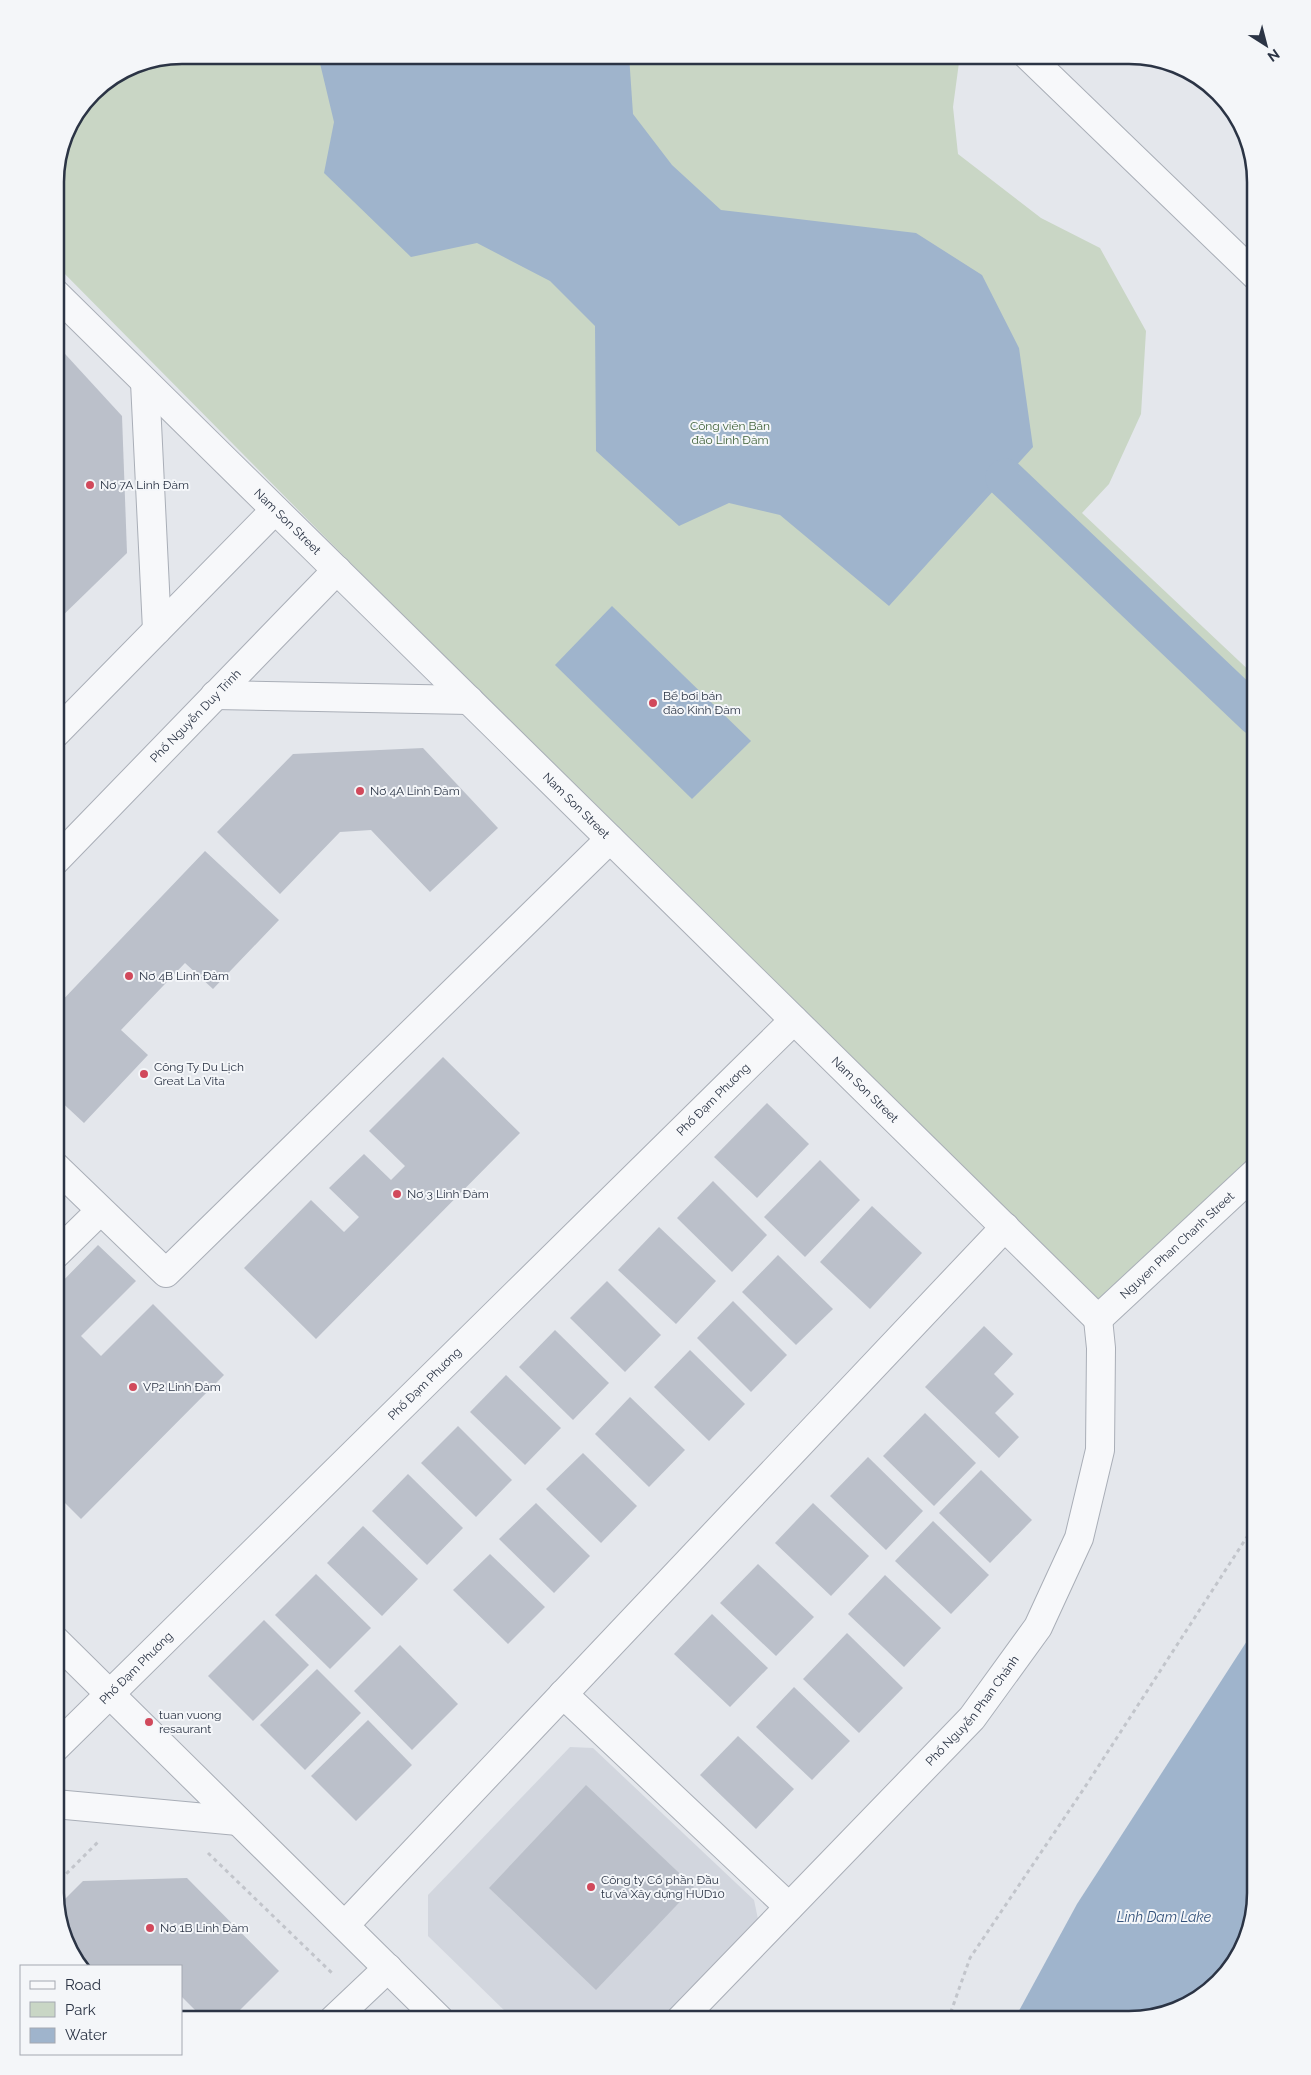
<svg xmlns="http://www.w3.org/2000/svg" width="1311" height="2075" viewBox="0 0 1311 2075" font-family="Raleway,sans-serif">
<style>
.built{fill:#d2d6de}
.green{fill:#c9d6c5}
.water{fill:#9fb4cc}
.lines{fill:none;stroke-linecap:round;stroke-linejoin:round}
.canal{stroke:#9fb4cc;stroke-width:39}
.building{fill:#bbc0ca}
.minor-casing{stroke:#a9aeb7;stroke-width:30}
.path{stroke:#c2c5cb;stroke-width:3;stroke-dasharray:4 4;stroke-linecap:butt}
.minor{stroke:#f7f8fa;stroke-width:28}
.poi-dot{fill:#d1495b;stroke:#f4f6f9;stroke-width:2}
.labels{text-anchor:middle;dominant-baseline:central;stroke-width:4;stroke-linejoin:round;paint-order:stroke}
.park-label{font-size:12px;fill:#3f6138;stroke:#f4f6f9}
.poi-label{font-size:12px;fill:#2b3445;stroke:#f4f6f9;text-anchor:start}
.street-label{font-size:12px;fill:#2b3445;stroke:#f4f6f9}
.water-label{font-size:14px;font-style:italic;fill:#34527a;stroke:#f4f6f9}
.rim{fill:none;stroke:#2b3445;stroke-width:2.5}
</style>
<rect width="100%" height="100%" fill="#e4e7ec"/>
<!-- built -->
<path class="built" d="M 570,1747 L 593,1748 L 754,1900 L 758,1919 L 662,2020 L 514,2020 L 428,1936 L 428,1895 Z"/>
<!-- green -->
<path class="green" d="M 182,55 L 960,55 L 953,107 L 958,154 L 1041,218 L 1100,248 L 1146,331 L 1141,414 L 1109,484 L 1082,513 L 1256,677 L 1256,1172 L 1098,1319 L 55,264 L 55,174 L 65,133 L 92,92 L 134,65 Z"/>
<!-- water -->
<g class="water">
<path d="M 318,55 L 629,55 L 633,114 L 672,165 L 721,210 L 916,233 L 982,275 L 1019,348 L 1033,447 L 889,606 L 780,515 L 729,503 L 679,526 L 596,451 L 595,326 L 550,281 L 477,243 L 411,257 L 324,173 L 334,122 Z"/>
<path d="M 612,606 L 751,741 L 692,799 L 555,665 Z"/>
<path d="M 1256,1627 L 1256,1893 L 1235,1963 L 1185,2007 L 1129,2020 L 1014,2020 L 1077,1904 Z"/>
</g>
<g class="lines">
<!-- canal -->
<path class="canal" d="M 1005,478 L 1256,716"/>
</g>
<!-- building -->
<g class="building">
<path d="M 55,343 L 122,416 L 127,553 L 55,623 Z"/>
<path d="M 423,748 L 498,828 L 430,892 L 371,830 L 340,832 L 280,894 L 217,832 L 293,754 Z"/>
<path d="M 205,851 L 279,920 L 213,989 L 185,963 L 121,1030 L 148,1055 L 84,1123 L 55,1096 L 55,1008 Z"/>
<path d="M 443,1057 L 520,1133 L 316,1339 L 244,1268 L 311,1200 L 344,1232 L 359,1217 L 329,1188 L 364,1154 L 391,1180 L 405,1166 L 369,1131 Z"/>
<path d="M 767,1103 L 809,1144 L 757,1198 L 714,1157 Z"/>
<path d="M 820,1160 L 860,1200 L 805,1257 L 764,1217 Z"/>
<path d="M 713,1181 L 767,1235 L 732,1272 L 677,1218 Z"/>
<path d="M 872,1206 L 922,1253 L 870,1309 L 820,1262 Z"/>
<path d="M 659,1227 L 716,1281 L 676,1324 L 618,1270 Z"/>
<path d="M 98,1245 L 136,1281 L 81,1336 L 101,1356 L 153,1304 L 224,1375 L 81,1519 L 55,1493 L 55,1289 Z"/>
<path d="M 778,1255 L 833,1309 L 796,1345 L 742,1292 Z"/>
<path d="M 607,1281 L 661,1335 L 625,1372 L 570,1318 Z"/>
<path d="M 733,1301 L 787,1355 L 751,1392 L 697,1338 Z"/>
<path d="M 984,1326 L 1013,1354 L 994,1374 L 1014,1394 L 995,1413 L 1019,1437 L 999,1458 L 925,1387 Z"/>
<path d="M 555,1330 L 609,1383 L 573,1420 L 519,1367 Z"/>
<path d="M 690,1350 L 745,1404 L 709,1441 L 654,1387 Z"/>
<path d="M 506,1375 L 561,1428 L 525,1465 L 470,1412 Z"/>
<path d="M 630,1397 L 685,1450 L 649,1487 L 595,1434 Z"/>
<path d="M 925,1413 L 976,1463 L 934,1506 L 883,1456 Z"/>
<path d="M 458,1426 L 512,1480 L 476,1517 L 421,1463 Z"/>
<path d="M 583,1453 L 637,1506 L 601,1543 L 546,1489 Z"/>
<path d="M 868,1457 L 923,1511 L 886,1550 L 830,1496 Z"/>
<path d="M 981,1470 L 1032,1520 L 990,1563 L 939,1513 Z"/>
<path d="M 408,1474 L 463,1528 L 427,1565 L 372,1511 Z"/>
<path d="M 536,1503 L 590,1556 L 554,1593 L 499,1539 Z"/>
<path d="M 813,1503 L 869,1556 L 831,1596 L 775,1543 Z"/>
<path d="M 933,1521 L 989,1575 L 951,1614 L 895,1561 Z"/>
<path d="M 363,1526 L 418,1579 L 382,1616 L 327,1563 Z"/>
<path d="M 490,1554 L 545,1607 L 508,1644 L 453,1590 Z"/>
<path d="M 758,1564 L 814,1617 L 776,1656 L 720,1603 Z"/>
<path d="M 316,1574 L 371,1628 L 330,1669 L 275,1615 Z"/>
<path d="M 885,1575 L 941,1628 L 904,1667 L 848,1614 Z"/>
<path d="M 712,1614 L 768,1668 L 730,1707 L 674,1654 Z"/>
<path d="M 264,1620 L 309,1665 L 253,1721 L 208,1676 Z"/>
<path d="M 847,1633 L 903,1688 L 859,1733 L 803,1679 Z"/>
<path d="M 400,1645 L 458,1704 L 412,1750 L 354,1691 Z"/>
<path d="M 317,1669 L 361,1713 L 305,1770 L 260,1725 Z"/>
<path d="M 794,1687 L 850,1741 L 812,1780 L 756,1727 Z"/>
<path d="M 368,1720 L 412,1765 L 356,1821 L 311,1776 Z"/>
<path d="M 738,1736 L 794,1789 L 756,1829 L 700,1775 Z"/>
<path d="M 586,1785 L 694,1887 L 596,1990 L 489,1888 Z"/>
<path d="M 187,1878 L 279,1971 L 230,2020 L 205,2020 L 181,1996 L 181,1966 L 83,1966 L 68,1949 L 58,1906 L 83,1881 Z"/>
</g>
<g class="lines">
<defs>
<g id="minor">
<path d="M 1027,55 L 1256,276"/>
<path id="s1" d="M 55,293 L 1098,1319"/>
<path d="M 145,382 L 157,630"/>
<path d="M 215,695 L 469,700"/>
<path d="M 55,734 L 275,510"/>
<path id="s2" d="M 55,861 L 337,570"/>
<path d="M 55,1166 L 166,1273 L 610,839"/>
<path d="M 55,1255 L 100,1211"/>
<path id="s3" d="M 1098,1319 L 1256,1172"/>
<path d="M 55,1640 L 440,2020"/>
<path d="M 563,1694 L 789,1907"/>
<path id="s4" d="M 55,1748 L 794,1020"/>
<path d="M 55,1804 L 238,1821"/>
<path d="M 345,1925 L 1005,1227"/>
<path d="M 333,2020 L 388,1968"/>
<path id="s5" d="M 680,2020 L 972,1718 L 1038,1627 L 1079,1538 L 1100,1450 L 1101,1348 L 1098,1319"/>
</g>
</defs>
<!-- minor casing -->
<use href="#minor" class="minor-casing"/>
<!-- path -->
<g class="path">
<path d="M 208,1853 L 333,1974"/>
<path d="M 55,1885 L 98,1842"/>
<path d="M 948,2020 L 970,1958 L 1083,1790 L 1256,1523"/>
</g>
<!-- minor -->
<use href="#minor" class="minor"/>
</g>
<!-- markers -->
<g class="poi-dot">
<circle cx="90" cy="485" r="5"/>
<circle cx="653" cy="703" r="5"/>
<circle cx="360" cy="791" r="5"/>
<circle cx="129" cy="976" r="5"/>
<circle cx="144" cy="1074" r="5"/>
<circle cx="397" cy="1194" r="5"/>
<circle cx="133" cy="1387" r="5"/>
<circle cx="149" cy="1722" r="5"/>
<circle cx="591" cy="1887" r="5"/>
<circle cx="150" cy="1928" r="5"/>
</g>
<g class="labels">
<!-- park labels -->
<g class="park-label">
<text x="730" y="426">Công viên Bán<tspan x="730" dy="14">đảo Linh Đàm</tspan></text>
</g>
<!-- poi labels -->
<g class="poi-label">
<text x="100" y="485">Nơ 7A Linh Đàm</text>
<text x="663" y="696">Bể bơi bán<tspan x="663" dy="14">đảo Kinh Đàm</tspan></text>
<text x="370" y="791">Nơ 4A Linh Đàm</text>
<text x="139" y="976">Nơ 4B Linh Đàm</text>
<text x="154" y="1067">Công Ty Du Lịch<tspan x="154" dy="14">Great La Vita</tspan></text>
<text x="407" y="1194">Nơ 3 Linh Đàm</text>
<text x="143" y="1387">VP2 Linh Đàm</text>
<text x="159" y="1715">tuan vuong<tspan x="159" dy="14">resaurant</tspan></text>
<text x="601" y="1880">Công ty Cổ phần Đầu<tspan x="601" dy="14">tư và Xây dựng HUD10</tspan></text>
<text x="160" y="1928">Nơ 1B Linh Đàm</text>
</g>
<!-- street labels -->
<g class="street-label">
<text stroke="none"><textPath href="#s1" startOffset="326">Nam Son Street</textPath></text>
<text stroke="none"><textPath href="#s2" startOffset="202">Phố Nguyễn Duy Trinh</textPath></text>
<text stroke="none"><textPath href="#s1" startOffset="731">Nam Son Street</textPath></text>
<text stroke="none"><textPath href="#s1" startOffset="1136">Nam Son Street</textPath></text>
<text stroke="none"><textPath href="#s4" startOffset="924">Phố Đạm Phương</textPath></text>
<text stroke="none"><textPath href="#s3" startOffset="108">Nguyen Phan Chanh Street</textPath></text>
<text stroke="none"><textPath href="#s4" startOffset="519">Phố Đạm Phương</textPath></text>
<text stroke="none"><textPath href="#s4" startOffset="114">Phố Đạm Phương</textPath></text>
<text stroke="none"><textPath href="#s5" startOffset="426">Phố Nguyễn Phan Chánh</textPath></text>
</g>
<!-- water labels -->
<g class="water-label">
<text x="1164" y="1917">Linh Dam Lake</text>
</g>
</g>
<!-- crop -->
<path d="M0 0H1311V2075H0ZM182 64H1129A118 118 0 0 1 1247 182V1893A118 118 0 0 1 1129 2011H182A118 118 0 0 1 64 1893V182A118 118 0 0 1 182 64Z" fill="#f4f6f9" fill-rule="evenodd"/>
<path class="rim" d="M182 64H1129A118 118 0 0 1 1247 182V1893A118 118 0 0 1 1129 2011H182A118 118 0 0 1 64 1893V182A118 118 0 0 1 182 64Z"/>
<!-- legend -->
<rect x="20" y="1965" width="162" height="90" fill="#f4f6f9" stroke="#a4a8b1"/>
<rect x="30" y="1981" width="25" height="8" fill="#f7f8fa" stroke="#a4a8b1"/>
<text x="65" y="1990" font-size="15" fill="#2b3445">Road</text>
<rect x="30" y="2002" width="25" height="15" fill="#c9d6c5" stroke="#a4a8b1"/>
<text x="65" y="2015" font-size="15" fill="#2b3445">Park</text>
<rect x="30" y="2028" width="25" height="15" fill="#9fb4cc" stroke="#a4a8b1"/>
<text x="65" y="2040" font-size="15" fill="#2b3445">Water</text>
<!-- north arrow -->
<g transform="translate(1266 45) rotate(144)" stroke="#f4f6f9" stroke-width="4" paint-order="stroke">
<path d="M0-4L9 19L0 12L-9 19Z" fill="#2b3445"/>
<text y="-8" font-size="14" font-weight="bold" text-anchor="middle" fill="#2b3445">N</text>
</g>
</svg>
